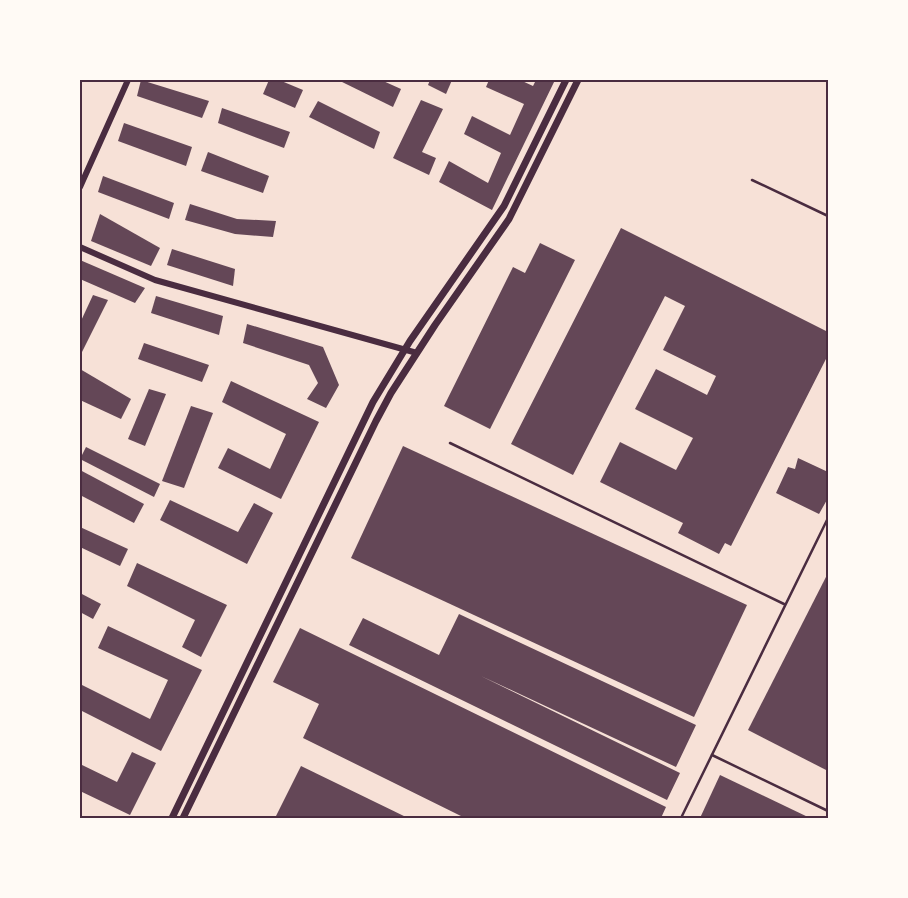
<svg xmlns="http://www.w3.org/2000/svg" width="908" height="898" viewBox="0 0 908 898" font-family="'IBM Plex Serif',serif">
<style>
.building{fill:#644757}
.lines{fill:none;stroke-linecap:round;stroke-linejoin:round}
.service{stroke:#4a2c40;stroke-width:2.5}
.tertiary{stroke:#4a2c40;stroke-width:6}
.secondary{stroke:#4a2c40;stroke-width:7}
.neatline{fill:none;stroke:#4a2c40;stroke-width:2}
</style>
<rect width="100%" height="100%" fill="#f7e1d7"/>
<!-- building -->
<g class="building">
<path d="M 141,80 L 209,101 L 202,118 L 137,96 Z"/>
<path d="M 269,80 L 279,80 L 303,90 L 295,108 L 263,94 Z"/>
<path d="M 338,80 L 381,80 L 401,89 L 393,107 Z"/>
<path d="M 430,80 L 452,80 L 446,94 L 428,85 Z"/>
<path d="M 489,80 L 520,80 L 533,86 L 536,80 L 555,80 L 492,210 L 439,182 L 449,161 L 488,183 L 501,153 L 464,134 L 472,116 L 510,135 L 524,104 L 486,87 Z"/>
<path d="M 421,100 L 443,109 L 422,152 L 436,158 L 429,175 L 393,158 Z"/>
<path d="M 318,101 L 380,132 L 374,149 L 309,117 Z"/>
<path d="M 222,108 L 290,132 L 284,148 L 218,123 Z"/>
<path d="M 124,123 L 192,147 L 186,166 L 118,141 Z"/>
<path d="M 208,152 L 269,176 L 263,193 L 201,171 Z"/>
<path d="M 103,176 L 174,203 L 169,219 L 98,192 Z"/>
<path d="M 190,204 L 237,219 L 276,221 L 273,237 L 235,234 L 185,220 Z"/>
<path d="M 100,214 L 160,248 L 151,266 L 91,241 Z"/>
<path d="M 621,228 L 828,332 L 828,355 L 731,546 L 725,543 L 719,554 L 678,533 L 683,523 L 600,482 L 620,442 L 676,470 L 693,438 L 635,409 L 656,369 L 707,395 L 716,376 L 663,350 L 685,306 L 665,296 L 573,475 L 511,444 Z"/>
<path d="M 540,243 L 575,260 L 490,429 L 444,406 L 513,267 L 525,273 Z"/>
<path d="M 172,249 L 235,269 L 233,286 L 167,265 Z"/>
<path d="M 80,260 L 145,288 L 135,303 L 80,279 Z"/>
<path d="M 93,295 L 108,300 L 80,356 L 80,323 Z"/>
<path d="M 156,296 L 223,316 L 219,335 L 151,313 Z"/>
<path d="M 247,324 L 323,347 L 339,385 L 326,408 L 307,399 L 318,383 L 309,365 L 243,343 Z"/>
<path d="M 144,343 L 209,365 L 202,382 L 138,359 Z"/>
<path d="M 80,369 L 131,399 L 121,419 L 80,400 Z"/>
<path d="M 231,381 L 319,422 L 281,499 L 218,468 L 228,448 L 270,469 L 286,434 L 222,402 Z"/>
<path d="M 149,389 L 166,394 L 145,446 L 128,439 Z"/>
<path d="M 191,406 L 213,413 L 184,488 L 162,481 Z"/>
<path d="M 403,446 L 747,605 L 694,717 L 351,558 Z"/>
<path d="M 86,447 L 160,484 L 154,497 L 80,459 Z"/>
<path d="M 798,458 L 828,472 L 828,498 L 819,514 L 776,493 L 788,467 L 795,469 Z"/>
<path d="M 80,470 L 144,504 L 134,523 L 80,495 Z"/>
<path d="M 170,500 L 238,532 L 254,503 L 273,513 L 247,564 L 160,520 Z"/>
<path d="M 80,527 L 128,549 L 120,566 L 80,547 Z"/>
<path d="M 137,563 L 227,605 L 201,657 L 182,647 L 195,620 L 127,586 Z"/>
<path d="M 828,573 L 828,771 L 748,730 Z"/>
<path d="M 80,593 L 101,604 L 93,619 L 80,612 Z"/>
<path d="M 459,614 L 696,725 L 676,767 L 481,676 L 680,773 L 667,800 L 349,645 L 363,618 L 439,655 Z"/>
<path d="M 108,626 L 202,670 L 161,751 L 80,710 L 80,684 L 150,719 L 168,680 L 98,648 Z"/>
<path d="M 300,628 L 666,807 L 661,818 L 465,818 L 303,738 L 319,704 L 273,682 Z"/>
<path d="M 132,752 L 156,763 L 130,815 L 80,791 L 80,764 L 117,782 Z"/>
<path d="M 301,766 L 408,818 L 275,818 Z"/>
<path d="M 720,775 L 810,818 L 700,818 Z"/>
</g>
<g class="lines">
<!-- service -->
<g class="service">
<path d="M 752,180 L 828,216"/>
<path d="M 450,443 L 784,604"/>
<path d="M 712,755 L 828,811"/>
<path d="M 681,818 L 828,518"/>
</g>
<!-- tertiary -->
<g class="tertiary">
<path d="M 80,187 L 128,80"/>
<path d="M 80,247 L 155,280 L 417,353"/>
</g>
<!-- secondary -->
<g class="secondary">
<path d="M 172,818 L 373,402 L 410,341 L 504,206 L 566,80"/>
<path d="M 183,818 L 376,421 L 391,393 L 435,325 L 509,219 L 578,80"/>
</g>
</g>
<!-- border -->
<rect width="908" height="898" fill="none" stroke="#fffaf5" stroke-width="162"/>
<rect x="81" y="81" width="746" height="736" class="neatline"/>
</svg>
